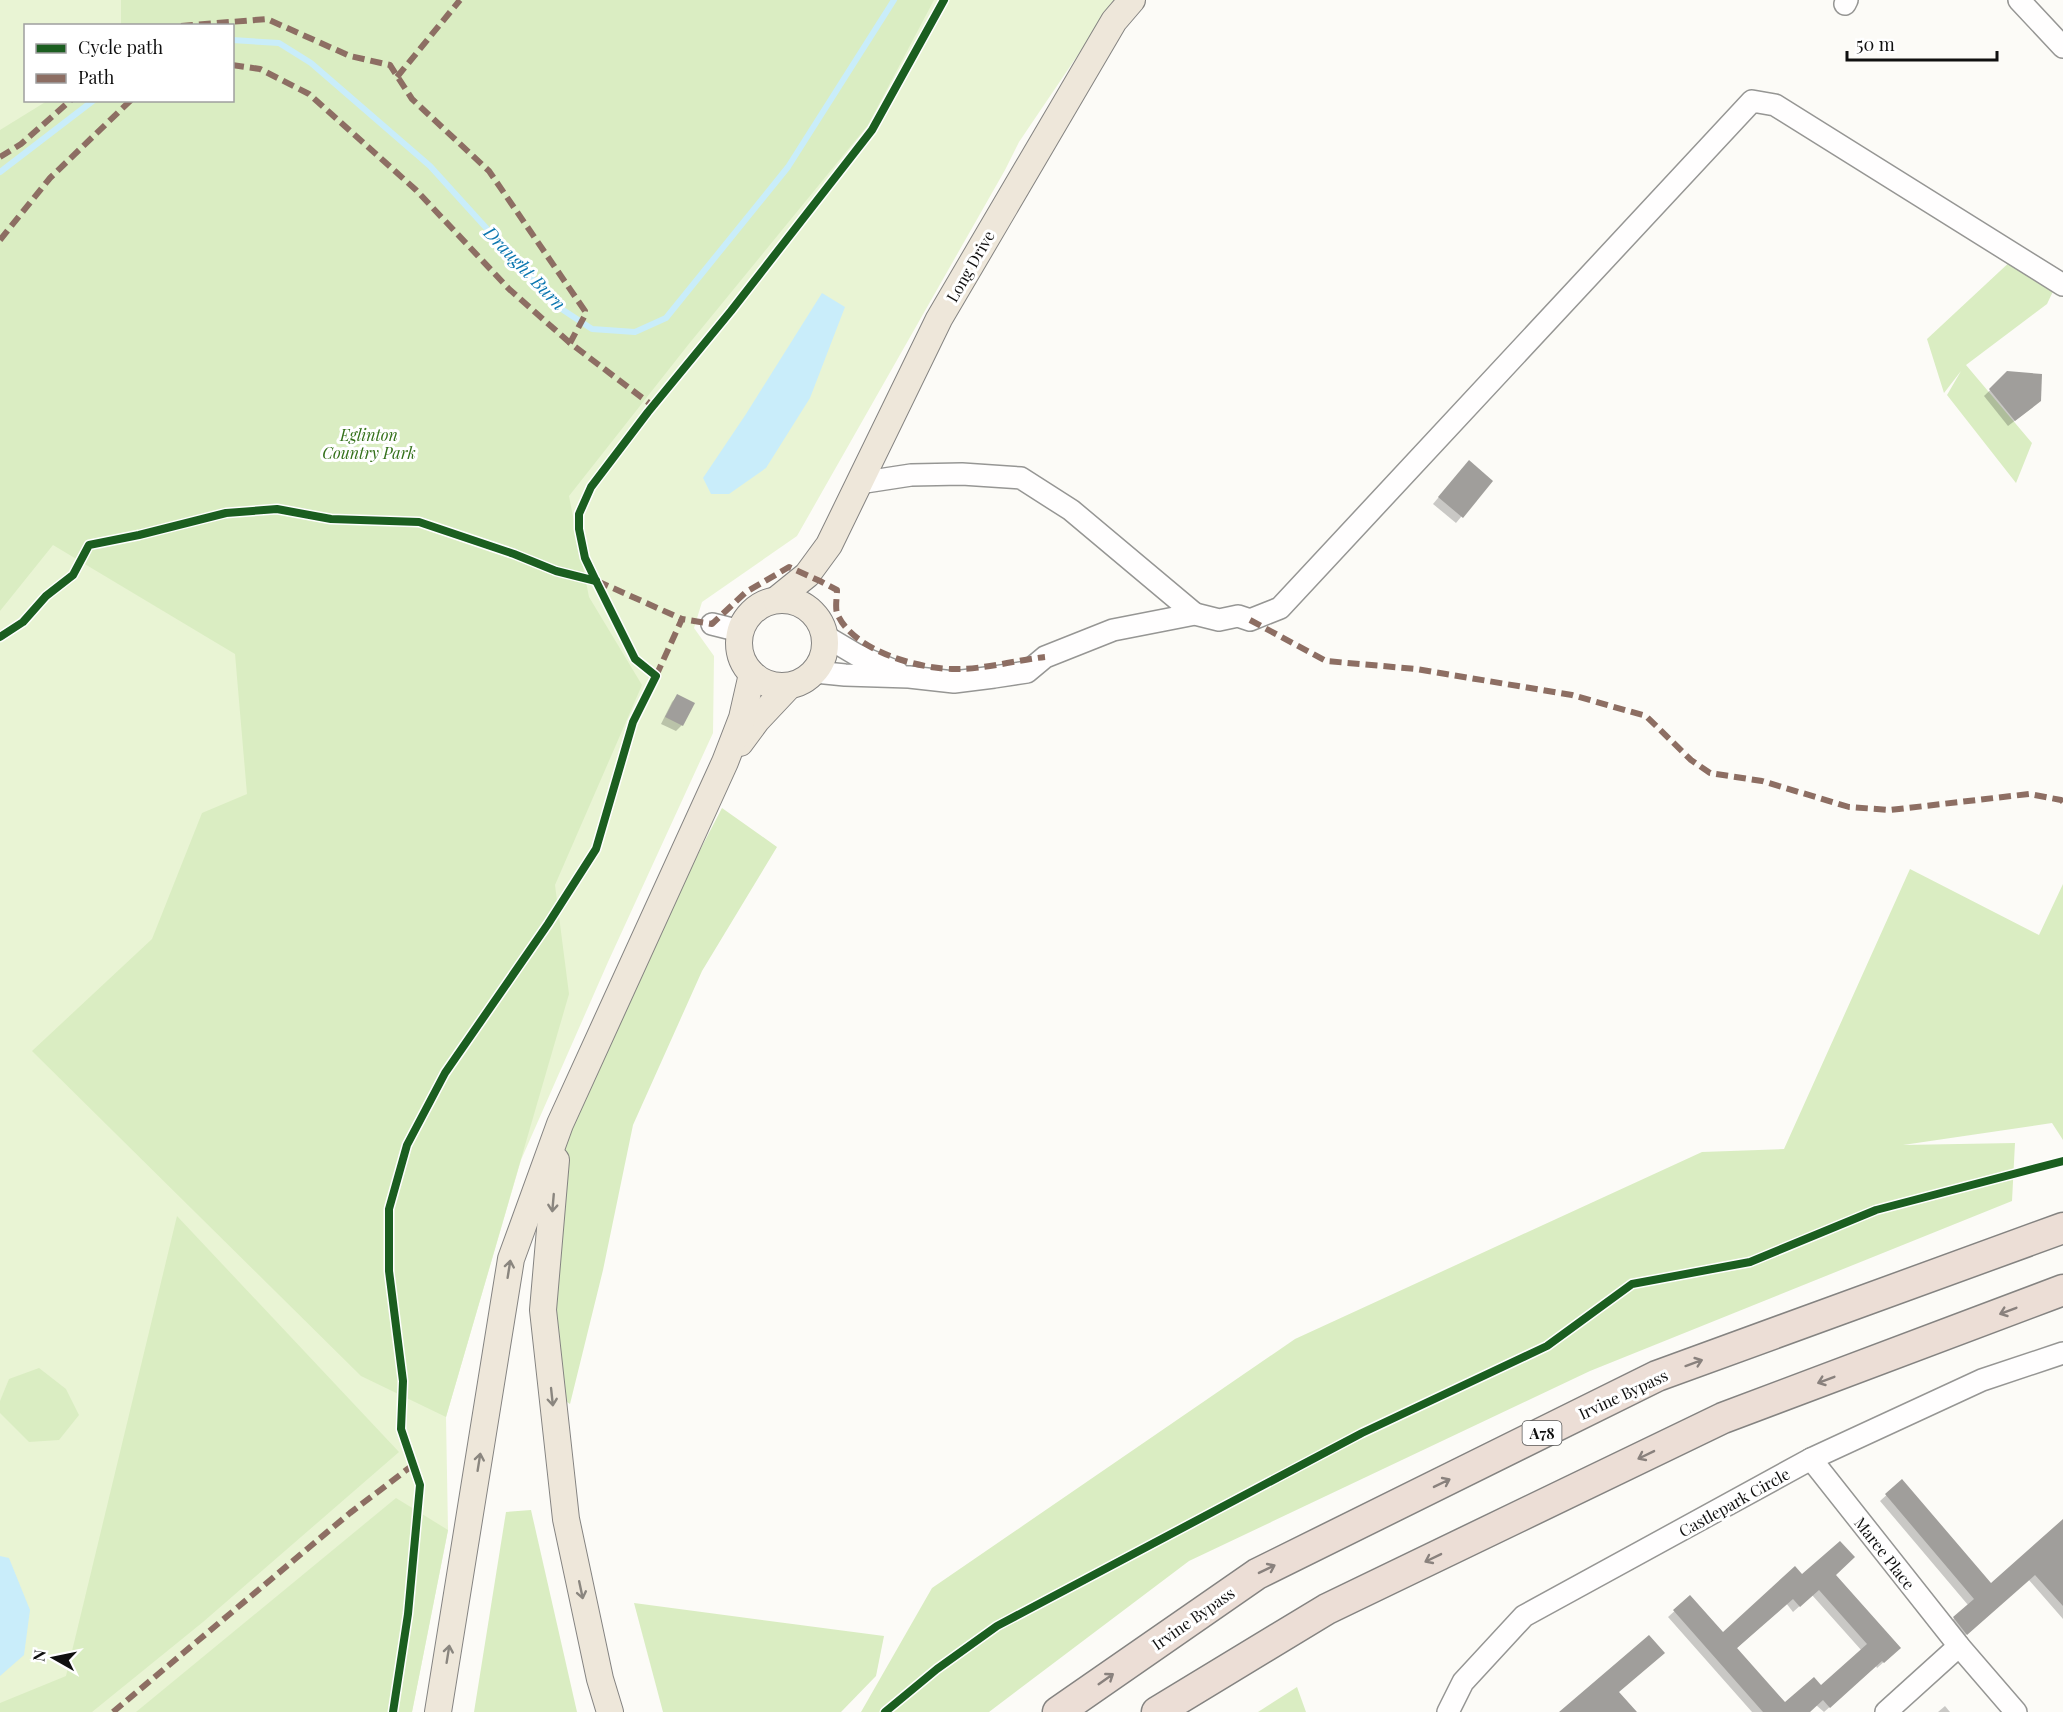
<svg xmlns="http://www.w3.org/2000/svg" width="2063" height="1712" viewBox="0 0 2063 1712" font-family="'Playfair Display',serif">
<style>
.green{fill:#e9f4d4;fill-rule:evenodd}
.forest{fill:#daedc2}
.water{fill:#c9edfa}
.shadow{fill:#0003;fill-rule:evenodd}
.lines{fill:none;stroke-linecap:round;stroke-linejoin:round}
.stream{stroke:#c9edfa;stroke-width:6}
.building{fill:#a09e9b;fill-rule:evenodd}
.minor-casing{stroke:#969694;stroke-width:24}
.major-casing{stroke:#848381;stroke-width:28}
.highway-casing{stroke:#848381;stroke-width:33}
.minor{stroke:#fffefe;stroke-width:21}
.major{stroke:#eee7da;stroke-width:26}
.highway{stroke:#ecded6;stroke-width:30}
.quiet{stroke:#8d6e63;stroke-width:6;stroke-dasharray:12 6;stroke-linecap:butt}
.cycleway-casing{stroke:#fff;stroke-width:11}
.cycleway{stroke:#1b5e20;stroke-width:8}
.oneway{stroke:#8a867f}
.oneway2{stroke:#89817d}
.labels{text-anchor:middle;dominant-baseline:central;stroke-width:6;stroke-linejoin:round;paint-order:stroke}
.shield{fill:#fff;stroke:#585858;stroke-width:1.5}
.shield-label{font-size:15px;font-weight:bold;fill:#101010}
.street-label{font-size:16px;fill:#101010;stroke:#fff}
.park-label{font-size:16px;font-style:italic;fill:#337019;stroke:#fff}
.water-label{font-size:18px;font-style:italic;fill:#0c77b0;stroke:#fff}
</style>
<rect width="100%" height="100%" fill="#fcfbf7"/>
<!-- green -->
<path class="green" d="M 0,0 L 1115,0 L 1019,142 L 1005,170 L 797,536 L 702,602 L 694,628 L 714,656 L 713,733 L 608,962 L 521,1160 L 446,1417 L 448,1530 L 412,1712 L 0,1712 ZM 26,26 L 232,26 L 232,100 L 26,100 Z"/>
<!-- forest -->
<g class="forest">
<path d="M 121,0 L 934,0 L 868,125 L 688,345 L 569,496 L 589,597 L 642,685 L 555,885 L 569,994 L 446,1417 L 361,1376 L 32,1051 L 152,939 L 202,813 L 247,794 L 235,654 L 53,545 L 0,611 L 0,130 L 47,101 L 232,100 L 232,26 L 121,25 Z"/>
<path d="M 2014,258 L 2057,283 L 2047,304 L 1966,365 L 2032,443 L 2016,483 L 1947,395 L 1961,371 L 1944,393 L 1927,339 Z"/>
<path d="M 722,808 L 777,847 L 702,971 L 633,1125 L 603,1270 L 570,1404 L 552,1392 L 554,1189 L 581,1078 Z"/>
<path d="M 1910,869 L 2039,935 L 2063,884 L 2063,1140 L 2052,1123 L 1903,1145 L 2015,1143 L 2012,1201 L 1590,1371 L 1189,1561 L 989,1712 L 861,1712 L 932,1588 L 1295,1339 L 1702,1152 L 1784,1149 Z"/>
<path d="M 177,1216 L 399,1452 L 203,1622 L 92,1712 L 0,1712 L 0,1703 L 66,1676 Z"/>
<path d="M 39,1368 L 66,1389 L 79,1415 L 59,1440 L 29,1442 L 0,1413 L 0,1401 L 9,1379 Z"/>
<path d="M 396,1498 L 448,1530 L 412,1712 L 136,1712 Z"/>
<path d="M 531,1510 L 577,1712 L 474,1712 L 506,1512 Z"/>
<path d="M 634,1603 L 884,1636 L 876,1676 L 841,1712 L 663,1712 Z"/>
<path d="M 1297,1687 L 1306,1712 L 1258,1712 Z"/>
</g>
<!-- water -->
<g class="water">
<path d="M 822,293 L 845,307 L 810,398 L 766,468 L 729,494 L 711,494 L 703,478 L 746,414 Z"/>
<path d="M 0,1556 L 9,1558 L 30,1610 L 24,1655 L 0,1676 Z"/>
</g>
<!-- shadow -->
<g class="shadow">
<path d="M 2008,373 L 2033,407 L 2008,426 L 1984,396 Z"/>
<path d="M 1463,468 L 1491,481 L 1456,523 L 1433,504 Z"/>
<path d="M 677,696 L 682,725 L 676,731 L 661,724 L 672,702 Z"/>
<path d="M 1902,1481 L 1991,1586 L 2063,1521 L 2063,1619 L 2028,1579 L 1960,1640 L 1948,1624 L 1968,1605 L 1880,1501 Z"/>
<path d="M 1834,1575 L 1893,1654 L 1877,1668 L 1876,1666 L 1824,1712 L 1816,1705 L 1808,1712 L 1752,1712 L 1668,1617 L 1690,1597 L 1723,1634 L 1802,1576 ZM 1812,1595 L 1862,1651 L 1821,1687 L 1785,1704 L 1736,1649 L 1786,1603 L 1793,1612 Z"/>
<path d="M 1945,1706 L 1950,1712 L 1938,1712 Z"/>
</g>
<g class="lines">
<!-- stream -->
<g class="stream">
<path d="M 232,40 L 279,43 L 311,63 L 430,166 L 557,306 L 592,329 L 635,332 L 666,318 L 788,167 L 894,0"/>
<path d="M 0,172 L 94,100"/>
</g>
</g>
<!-- building -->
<g class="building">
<path d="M 2007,371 L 2042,374 L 2041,401 L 2015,421 L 1989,389 Z"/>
<path d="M 1469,460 L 1493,481 L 1463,518 L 1438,497 Z"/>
<path d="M 677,694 L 695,703 L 683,726 L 665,717 Z"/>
<path d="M 1902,1479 L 1991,1583 L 2063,1519 L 2063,1606 L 2035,1575 L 1967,1635 L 1953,1617 L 1974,1599 L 1885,1494 Z"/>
<path d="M 1840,1541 L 1855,1557 L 1836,1575 L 1901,1648 L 1884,1663 L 1882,1661 L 1830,1708 L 1823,1700 L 1810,1712 L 1763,1712 L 1673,1610 L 1690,1595 L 1723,1632 L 1795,1566 L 1802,1574 ZM 1819,1590 L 1867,1644 L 1821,1685 L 1814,1677 L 1785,1702 L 1737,1648 L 1793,1599 L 1800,1607 Z"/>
<path d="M 1649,1635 L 1665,1653 L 1619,1692 L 1637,1712 L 1559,1712 Z"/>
</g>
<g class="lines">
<defs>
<g id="minor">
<path d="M 2019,0 L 2063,47"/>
<path d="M 1845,4 L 1847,0"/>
<path d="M 859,483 L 911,475 L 962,474 L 1021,478 L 1071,510 L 1195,614"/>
<path d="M 712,624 L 740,631"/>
<path d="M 825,636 L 857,655 L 897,672"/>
<path d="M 815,672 L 845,675 L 909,677 L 954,682 L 994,677 L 1027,672 L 1045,657 L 1113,630 L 1195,614 L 1219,620 L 1238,616 L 1250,620 L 1280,608 L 1752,101 L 1775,105 L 2063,285"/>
<path d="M 1811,1459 L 1959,1646 L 2016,1712"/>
<path d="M 1448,1712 L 1463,1682 L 1524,1616 L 1811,1459 L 1982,1380 L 2063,1353"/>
<path d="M 1886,1712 L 1959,1646"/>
</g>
<g id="major">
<circle cx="782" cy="643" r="43"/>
<path d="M 776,600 L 807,575 L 829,545 L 939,319 L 1114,21 L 1132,0"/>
<path d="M 740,743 L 757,720 L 789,686"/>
<path d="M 556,1160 L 543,1310 L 566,1519 L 600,1679 L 610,1712"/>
<path d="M 438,1712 L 511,1259 L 560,1124 L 725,762 L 742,718 L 752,674"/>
</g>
<g id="highway">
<path d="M 1058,1712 L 1257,1574 L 1657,1376 L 2063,1228"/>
<path d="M 1157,1712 L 1327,1609 L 1723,1418 L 2063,1290"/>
</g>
</defs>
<!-- minor casing -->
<use href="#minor" class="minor-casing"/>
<!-- major casing -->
<use href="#major" class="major-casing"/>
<!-- highway casing -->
<use href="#highway" class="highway-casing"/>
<!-- minor -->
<use href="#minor" class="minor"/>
<!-- major -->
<use href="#major" class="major"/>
<!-- highway -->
<use href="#highway" class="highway"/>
<!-- quiet -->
<g class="quiet">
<path d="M 181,26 L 267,19 L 350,56 L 390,65 L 412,99 L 489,171 L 585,311 L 584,317 L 570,343 L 653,406"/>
<path d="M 232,65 L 260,69 L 309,94 L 416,190 L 509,289 L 570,343"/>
<path d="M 397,77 L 460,0"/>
<path d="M 0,157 L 21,144 L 71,100"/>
<path d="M 0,240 L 50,178 L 131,100"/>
<path d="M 597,581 L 682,619"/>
<path d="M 1250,620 L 1326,661 L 1416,669 L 1572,695 L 1646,716 L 1691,760 L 1710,773 L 1762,781 L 1849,807 L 1890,810 L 2029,794 L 2061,800 L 2063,802"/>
<path d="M 656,676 L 682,619 L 712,624 L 746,592 L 789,567 L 820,581 L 837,590 C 837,597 835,607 837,613 C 852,651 921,670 958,669 C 985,669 1017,660 1045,657"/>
<path d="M 113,1712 L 350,1513 L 413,1465"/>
</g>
<defs>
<g id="cycleway">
<path d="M 0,637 L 23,622 L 46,596 L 73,575 L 89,545 L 139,535 L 226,513 L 277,509 L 331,519 L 419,522 L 514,554 L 556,571 L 596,581"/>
<path d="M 393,1712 L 408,1614 L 420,1485 L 401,1429 L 403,1381 L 389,1271 L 389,1209 L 407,1145 L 445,1073 L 548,924 L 596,849 L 633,722 L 656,676 L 635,659 L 596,581 L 585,558 L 579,529 L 579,514 L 591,487 L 648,412 L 731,311 L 872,130 L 944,0"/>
<path d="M 885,1712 L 937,1669 L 997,1626 L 1362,1433 L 1547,1346 L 1632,1284 L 1750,1262 L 1876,1210 L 2063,1161"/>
</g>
</defs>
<!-- cycleway casing -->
<use href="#cycleway" class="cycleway-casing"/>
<!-- cycleway -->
<use href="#cycleway" class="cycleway"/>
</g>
<!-- one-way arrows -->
<defs><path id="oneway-shaft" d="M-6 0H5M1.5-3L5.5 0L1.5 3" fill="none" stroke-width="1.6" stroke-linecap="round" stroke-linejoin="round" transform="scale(1.5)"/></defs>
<g class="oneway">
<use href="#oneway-shaft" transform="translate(553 1203) rotate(95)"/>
<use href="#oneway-shaft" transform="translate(509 1269) rotate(-81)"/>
<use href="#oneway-shaft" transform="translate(552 1397) rotate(84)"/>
<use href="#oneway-shaft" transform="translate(479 1462) rotate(-81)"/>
<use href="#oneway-shaft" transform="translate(581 1590) rotate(78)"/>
<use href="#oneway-shaft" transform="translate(448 1654) rotate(-81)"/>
</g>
<g class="oneway2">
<use href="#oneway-shaft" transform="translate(2008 1311) rotate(159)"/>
<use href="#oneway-shaft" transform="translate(1694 1363) rotate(-20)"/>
<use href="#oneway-shaft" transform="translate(1826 1380) rotate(159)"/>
<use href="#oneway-shaft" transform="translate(1646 1455) rotate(154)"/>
<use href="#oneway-shaft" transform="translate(1442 1483) rotate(-26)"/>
<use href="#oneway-shaft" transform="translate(1433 1558) rotate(154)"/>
<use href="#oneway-shaft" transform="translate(1267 1569) rotate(-26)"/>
<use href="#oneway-shaft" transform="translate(1106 1679) rotate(-35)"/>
</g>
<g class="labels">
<!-- shield labels -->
<rect class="shield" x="1522.5" y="1421" width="39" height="24" rx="4.5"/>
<g class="shield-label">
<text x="1542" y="1433">A78</text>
</g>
<!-- street labels -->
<g class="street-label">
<text transform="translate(970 266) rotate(-60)">Long Drive</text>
<text transform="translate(1623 1394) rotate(-25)">Irvine Bypass</text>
<text transform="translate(1734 1502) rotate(-29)">Castlepark Circle</text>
<text transform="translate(1885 1553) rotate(52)">Maree Place</text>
<text transform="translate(1193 1618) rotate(-35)">Irvine Bypass</text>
</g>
<!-- park labels -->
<g class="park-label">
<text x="369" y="434">Eglinton<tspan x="369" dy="18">Country Park</tspan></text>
</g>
<!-- water labels -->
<g class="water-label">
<text transform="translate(525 268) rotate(46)">Draught Burn</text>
</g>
</g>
<!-- legend -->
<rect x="24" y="24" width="210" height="78" fill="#ffffff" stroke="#9f9f9f" stroke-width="1.5"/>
<rect x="36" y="44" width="30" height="9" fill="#1b5e20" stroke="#9f9f9f" stroke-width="1.5"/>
<text x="78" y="54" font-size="18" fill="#101010">Cycle path</text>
<rect x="36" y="74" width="30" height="9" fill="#8d6e63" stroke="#9f9f9f" stroke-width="1.5"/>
<text x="78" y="84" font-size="18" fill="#101010">Path</text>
<!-- north arrow -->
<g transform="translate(54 1658) rotate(279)" stroke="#ffffff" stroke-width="4.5" paint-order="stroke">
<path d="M0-4.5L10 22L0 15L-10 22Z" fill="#101010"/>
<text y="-9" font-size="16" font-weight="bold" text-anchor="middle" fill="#101010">N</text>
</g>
<!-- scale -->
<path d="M1847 51v9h150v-9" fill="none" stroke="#101010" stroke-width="3"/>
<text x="1856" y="51" font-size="18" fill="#101010" stroke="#ffffff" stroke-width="4.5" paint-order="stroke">50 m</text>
</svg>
